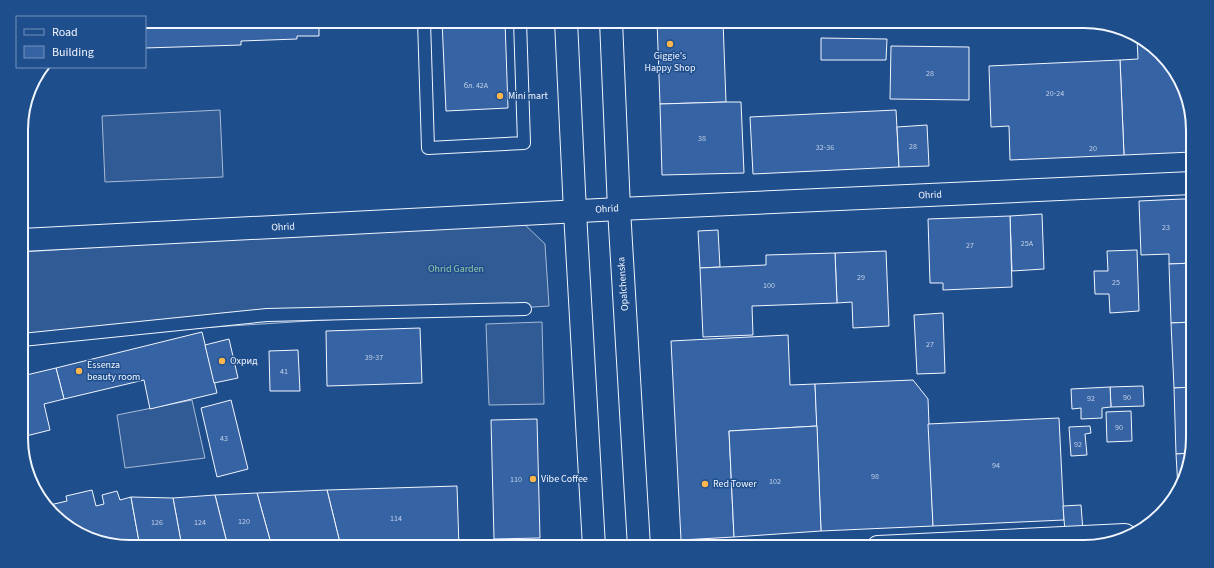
<svg xmlns="http://www.w3.org/2000/svg" width="1214" height="568" viewBox="0 0 1214 568" font-family="'Source Sans 3',sans-serif">
<style>
.built{fill:#305b95;stroke:#a8bbd7}
.building{fill:#3563a3;stroke:#f2f6ff}
.lines{fill:none;stroke-linecap:round;stroke-linejoin:round}
.service-casing{stroke:#f2f6ff;stroke-width:14}
.minor-casing{stroke:#f2f6ff;stroke-width:24}
.tertiary-casing{stroke:#f2f6ff;stroke-width:24}
.primary-casing{stroke:#f2f6ff;stroke-width:24}
.service{stroke:#1f4e8c;stroke-width:12}
.minor{stroke:#1f4e8c;stroke-width:22}
.tertiary{stroke:#1f4e8c;stroke-width:22}
.primary{stroke:#1f4e8c;stroke-width:22}
.poi-dot{fill:#ffb74d;stroke:#1f4e8c;stroke-width:1.5}
.labels{text-anchor:middle;dominant-baseline:central;stroke-width:3;stroke-linejoin:round;paint-order:stroke}
.number-label{font-size:8px;fill:#c3d1e8}
.poi-label{font-size:10px;fill:#f2f6ff;stroke:#1f4e8c;text-anchor:start}
.street-label{font-size:10px;fill:#f2f6ff;stroke:#1f4e8c}
.park-label{font-size:10px;fill:#97c8a6;stroke:#1f4e8c}
.rim{fill:none;stroke:#f2f6ff;stroke-width:2}
</style>
<rect width="100%" height="100%" fill="#1f4e8c"/>
<!-- built -->
<g class="built">
<path d="M 220,110 L 223,177 L 105,182 L 102,116 Z"/>
<path d="M 521,221 L 545,244 L 549,306 L 22,339 L 22,252 Z"/>
<path d="M 542,322 L 544,404 L 489,405 L 486,324 Z"/>
<path d="M 192,400 L 205,458 L 125,468 L 117,415 Z"/>
</g>
<!-- building -->
<g class="building">
<path d="M 145,21 L 319,21 L 319,36 L 297,36 L 297,39 L 241,41 L 241,45 L 145,48 Z"/>
<path d="M 442,21 L 505,21 L 508,108 L 446,111 Z"/>
<path d="M 657,21 L 723,21 L 726,102 L 660,104 Z"/>
<path d="M 821,38 L 887,39 L 886,60 L 821,60 Z"/>
<path d="M 1137,38 L 1171,64 L 1192,116 L 1192,152 L 1124,155 L 1120,60 L 1138,59 Z"/>
<path d="M 891,46 L 969,47 L 969,100 L 890,99 Z"/>
<path d="M 1120,60 L 1124,155 L 1010,160 L 1009,126 L 991,127 L 989,66 Z"/>
<path d="M 726,102 L 741,102 L 744,173 L 662,175 L 660,104 Z"/>
<path d="M 896,110 L 899,167 L 753,174 L 750,117 Z"/>
<path d="M 927,125 L 929,166 L 899,167 L 897,127 Z"/>
<path d="M 1183,199 L 1192,199 L 1193,263 L 1169,264 L 1169,254 L 1141,255 L 1139,201 Z"/>
<path d="M 1042,214 L 1044,269 L 1012,271 L 1010,216 Z"/>
<path d="M 1010,216 L 1012,287 L 943,290 L 943,283 L 930,283 L 928,219 Z"/>
<path d="M 718,230 L 720,267 L 700,268 L 698,231 Z"/>
<path d="M 1137,250 L 1139,311 L 1110,313 L 1109,294 L 1095,294 L 1094,271 L 1108,271 L 1107,251 Z"/>
<path d="M 886,251 L 889,326 L 853,328 L 852,302 L 837,303 L 835,253 Z"/>
<path d="M 835,253 L 837,303 L 752,306 L 753,335 L 703,337 L 700,268 L 766,265 L 766,255 Z"/>
<path d="M 1193,263 L 1193,322 L 1171,323 L 1169,264 Z"/>
<path d="M 943,313 L 945,373 L 917,374 L 914,315 Z"/>
<path d="M 1193,322 L 1193,387 L 1174,388 L 1171,323 Z"/>
<path d="M 420,328 L 422,383 L 327,386 L 326,331 Z"/>
<path d="M 202,332 L 217,393 L 150,409 L 144,380 L 64,399 L 56,368 Z"/>
<path d="M 788,335 L 790,385 L 815,384 L 817,426 L 729,431 L 734,537 L 681,540 L 671,341 Z"/>
<path d="M 229,339 L 238,378 L 214,383 L 205,345 Z"/>
<path d="M 298,350 L 300,391 L 270,391 L 269,351 Z"/>
<path d="M 56,368 L 64,399 L 44,404 L 50,430 L 22,437 L 22,376 Z"/>
<path d="M 913,380 L 928,399 L 933,526 L 821,531 L 815,384 Z"/>
<path d="M 1143,386 L 1144,406 L 1111,407 L 1110,387 Z"/>
<path d="M 1110,387 L 1111,407 L 1102,408 L 1102,418 L 1081,419 L 1081,408 L 1072,409 L 1071,389 Z"/>
<path d="M 1193,387 L 1193,438 L 1190,453 L 1176,454 L 1174,388 Z"/>
<path d="M 231,400 L 248,469 L 217,477 L 201,408 Z"/>
<path d="M 1131,411 L 1132,441 L 1107,442 L 1106,412 Z"/>
<path d="M 1059,418 L 1064,520 L 933,526 L 928,424 Z"/>
<path d="M 537,419 L 540,538 L 494,539 L 491,420 Z"/>
<path d="M 817,426 L 821,531 L 734,537 L 729,431 Z"/>
<path d="M 1090,426 L 1091,433 L 1085,434 L 1087,455 L 1071,456 L 1069,427 Z"/>
<path d="M 1190,453 L 1185,480 L 1178,488 L 1176,454 Z"/>
<path d="M 457,486 L 459,547 L 341,547 L 327,490 Z"/>
<path d="M 92,490 L 96,506 L 104,504 L 102,495 L 117,491 L 120,500 L 131,497 L 140,547 L 130,547 L 88,539 L 51,510 L 50,505 L 67,501 L 66,496 Z"/>
<path d="M 327,490 L 341,547 L 272,547 L 257,493 Z"/>
<path d="M 257,493 L 272,547 L 228,547 L 215,495 Z"/>
<path d="M 215,495 L 228,547 L 182,547 L 173,498 Z"/>
<path d="M 131,497 L 173,498 L 182,547 L 140,547 Z"/>
<path d="M 1081,505 L 1083,531 L 1065,532 L 1063,506 Z"/>
</g>
<g class="lines">
<defs>
<g id="service">
<path d="M 424,21 L 428,148 L 524,143 L 520,21"/>
<path d="M 22,340 L 267,315 L 525,309"/>
</g>
<g id="minor">
<path d="M 619,209 L 1192,183"/>
<path d="M 878,547 L 1125,535"/>
</g>
<path id="tertiary" d="M 22,240 L 619,209"/>
<g id="primary">
<path d="M 566,21 L 575,212 L 594,547"/>
<path d="M 611,21 L 619,209 L 639,547"/>
</g>
</defs>
<!-- service casing -->
<use href="#service" class="service-casing"/>
<!-- minor casing -->
<use href="#minor" class="minor-casing"/>
<!-- tertiary casing -->
<use href="#tertiary" class="tertiary-casing"/>
<!-- primary casing -->
<use href="#primary" class="primary-casing"/>
<!-- service -->
<use href="#service" class="service"/>
<!-- minor -->
<use href="#minor" class="minor"/>
<!-- tertiary -->
<use href="#tertiary" class="tertiary"/>
<!-- primary -->
<use href="#primary" class="primary"/>
</g>
<!-- markers -->
<g class="poi-dot">
<circle cx="670" cy="44" r="4"/>
<circle cx="500" cy="96" r="4"/>
<circle cx="222" cy="361" r="4"/>
<circle cx="79" cy="371" r="4"/>
<circle cx="533" cy="479" r="4"/>
<circle cx="705" cy="484" r="4"/>
</g>
<g class="labels">
<!-- number labels -->
<g class="number-label">
<text x="930" y="73">28</text>
<text x="476" y="85">бл. 42А</text>
<text x="1055" y="93">20-24</text>
<text x="702" y="138">38</text>
<text x="913" y="146">28</text>
<text x="825" y="147">32-36</text>
<text x="1093" y="148">20</text>
<text x="1166" y="227">23</text>
<text x="1027" y="243">25А</text>
<text x="970" y="245">27</text>
<text x="861" y="277">29</text>
<text x="1116" y="282">25</text>
<text x="769" y="285">100</text>
<text x="930" y="344">27</text>
<text x="374" y="357">39-37</text>
<text x="284" y="371">41</text>
<text x="1127" y="397">90</text>
<text x="1091" y="398">92</text>
<text x="1119" y="427">90</text>
<text x="224" y="438">43</text>
<text x="1078" y="444">92</text>
<text x="996" y="465">94</text>
<text x="875" y="476">98</text>
<text x="516" y="479">110</text>
<text x="775" y="481">102</text>
<text x="396" y="518">114</text>
<text x="244" y="521">120</text>
<text x="157" y="522">126</text>
<text x="200" y="522">124</text>
</g>
<!-- poi labels -->
<g class="poi-label">
<text x="670" y="56" text-anchor="middle">Giggie's<tspan x="670" dy="12">Happy Shop</tspan></text>
<text x="508" y="96">Mini mart</text>
<text x="230" y="361">Охрид</text>
<text x="87" y="365">Essenza<tspan x="87" dy="12">beauty room</tspan></text>
<text x="541" y="479">Vibe Coffee</text>
<text x="713" y="484">Red Tower</text>
</g>
<!-- street labels -->
<g class="street-label">
<text transform="translate(930 195) rotate(-3)">Ohrid</text>
<text transform="translate(607 209) rotate(-4)">Ohrid</text>
<text transform="translate(283 227) rotate(-3)">Ohrid</text>
<text transform="translate(623 284) rotate(-94)">Opalchenska</text>
</g>
<!-- park labels -->
<g class="park-label">
<text x="456" y="269">Ohrid Garden</text>
</g>
</g>
<!-- crop -->
<path d="M0 0H1214V568H0ZM130 28H1084A102 102 0 0 1 1186 130V438A102 102 0 0 1 1084 540H130A102 102 0 0 1 28 438V130A102 102 0 0 1 130 28Z" fill="#1f4e8c" fill-rule="evenodd"/>
<path class="rim" d="M130 28H1084A102 102 0 0 1 1186 130V438A102 102 0 0 1 1084 540H130A102 102 0 0 1 28 438V130A102 102 0 0 1 130 28Z"/>
<!-- legend -->
<rect x="16" y="16" width="130" height="52" fill="#1f4e8c" stroke="#7391ba"/>
<rect x="24" y="29" width="20" height="6" fill="#1f4e8c" stroke="#7391ba"/>
<text x="52" y="36" font-size="12" fill="#f2f6ff">Road</text>
<rect x="24" y="46" width="20" height="12" fill="#3563a3" stroke="#7391ba"/>
<text x="52" y="56" font-size="12" fill="#f2f6ff">Building</text>
</svg>
